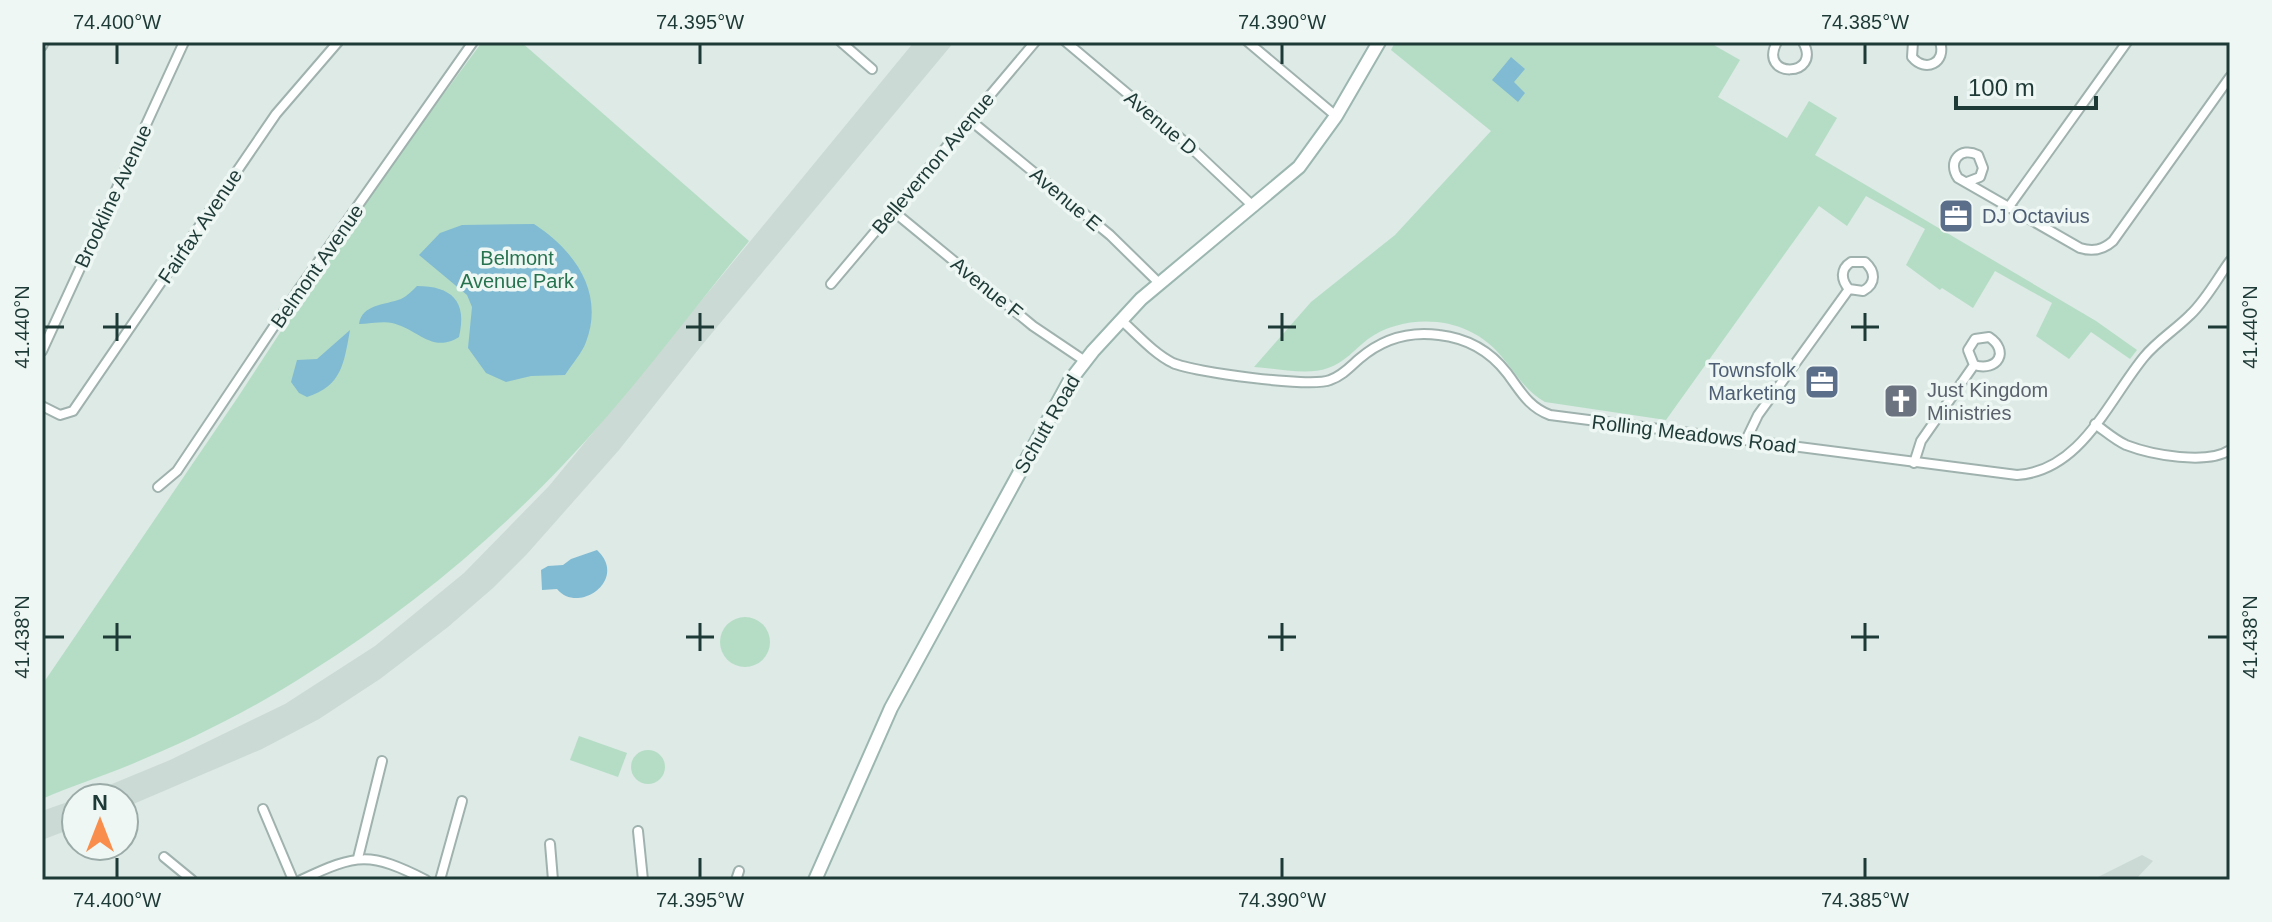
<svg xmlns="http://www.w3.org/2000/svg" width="2272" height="922" viewBox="0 0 2272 922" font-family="Helvetica,sans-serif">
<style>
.built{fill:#ccdad5}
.green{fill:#b5ddc5}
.water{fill:#81bbd3}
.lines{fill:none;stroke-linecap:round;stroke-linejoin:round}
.street-casing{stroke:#a0b2ae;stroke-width:12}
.secondary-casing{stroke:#9cb6b0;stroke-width:16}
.street{stroke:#fff;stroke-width:8}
.secondary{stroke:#fff;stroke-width:12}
.ticks{fill:none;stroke:#1e3a37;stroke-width:3}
.labels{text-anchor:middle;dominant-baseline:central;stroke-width:7;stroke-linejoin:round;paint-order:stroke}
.street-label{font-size:20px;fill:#1e3a37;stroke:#eef7f3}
.service-label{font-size:20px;fill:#4e5e75;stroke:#eef7f3;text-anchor:start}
.park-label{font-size:20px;fill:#27734f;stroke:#eef7f3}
.worship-label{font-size:20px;fill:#5b616d;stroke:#eef7f3;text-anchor:start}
.neatline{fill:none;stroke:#1e3a37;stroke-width:3}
.ticks-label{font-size:20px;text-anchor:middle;fill:#1e3a37}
</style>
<rect width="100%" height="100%" fill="#ddeae6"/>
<!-- built -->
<g class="built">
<path d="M 914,42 L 954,42 L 702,345 L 619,450 L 527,554 L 493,588 L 448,627 L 380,679 L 319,719 L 262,749 L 124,808 L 124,798 L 78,798 L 170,760 L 285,704 L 375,646 L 464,573 L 549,486 Z"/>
<path d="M 76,799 L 76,827 L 42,840 L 42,811 Z"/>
<path d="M 2142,855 L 2153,861 L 2135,880 L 2092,880 Z"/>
</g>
<!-- green -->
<g class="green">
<path d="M 482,42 L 521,42 L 749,241 C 688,316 630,395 563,465 C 488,544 402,614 310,672 C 255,708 193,739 132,764 C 103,776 71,786 42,799 L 42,685 L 238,397 L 376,186 Z"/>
<path d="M 1395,42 L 1712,42 L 1712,44 L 1740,60 L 1718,97 L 1787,138 L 1809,101 L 1837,118 L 1815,155 L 2096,321 L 2137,350 L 2130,359 L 2091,332 L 2069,359 L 2036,336 L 2052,303 L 1995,271 L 1973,308 L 1942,288 L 1940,290 L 1906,265 L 1925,229 L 1866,196 L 1847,226 L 1819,206 L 1666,420 L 1545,402 C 1514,385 1508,349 1469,331 C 1438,316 1396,319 1368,339 C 1355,349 1344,363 1328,368 C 1306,376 1277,368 1254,367 L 1311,302 L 1395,235 L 1491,131 L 1391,50 Z"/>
<circle cx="745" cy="642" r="25"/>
<path d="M 579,736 L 627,753 L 618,777 L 570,760 Z"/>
<circle cx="648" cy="767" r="17"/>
</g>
<!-- water -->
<g class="water">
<path d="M 1511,57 L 1525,69 L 1514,82 L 1525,93 L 1518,102 L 1492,80 Z"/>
<path d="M 534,224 C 574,250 605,292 586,342 C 582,353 572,364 565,375 L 531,376 L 506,382 L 486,373 L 468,348 L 472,307 L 467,295 L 419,255 L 440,233 L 462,225 Z"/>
<path d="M 417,286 C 451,286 468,301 459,337 C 432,354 418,329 392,323 C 383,321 369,324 359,324 C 362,304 385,305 401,299 C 407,296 412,291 417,286 Z"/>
<path d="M 350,330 C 344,363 342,386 307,397 L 299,393 L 291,382 L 297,360 L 317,359 Z"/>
<path d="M 597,550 C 629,580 578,615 557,589 L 542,590 L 541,570 L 548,566 L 563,565 L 571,559 Z"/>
</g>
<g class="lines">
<defs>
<g id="street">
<path d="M 841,42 L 872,69"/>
<path d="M 1066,42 L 1185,142 L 1254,207"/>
<path d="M 1248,42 L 1336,116"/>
<path d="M 1777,42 C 1757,79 1823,78 1803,42"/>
<path d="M 1913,42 L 1912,57 C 1925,73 1947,63 1940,42"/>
<path d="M 42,46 L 44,42"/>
<path d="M 970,120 L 1110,235 L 1159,283"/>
<path d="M 1967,182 L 1980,177 L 1983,168 L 1978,155 C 1960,146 1947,162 1958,178 L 2080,248 C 2093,252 2103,250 2113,241 L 2230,77"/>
<path d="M 2008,208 L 2127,42"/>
<path d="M 893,211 L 1033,326 L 1085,361"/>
<path d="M 831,284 L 1035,42"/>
<path d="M 1121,320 C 1137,334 1153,353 1173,363 C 1193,372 1311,388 1330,380 C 1342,376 1350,367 1359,359 C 1382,339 1410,331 1439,335 C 1466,338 1490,351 1507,373 C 1520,390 1528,407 1550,415 L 2017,475 C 2081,471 2108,401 2144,357 C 2157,341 2175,330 2190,315 C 2206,300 2217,279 2230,261"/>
<path d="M 42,351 L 184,42"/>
<path d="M 42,406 L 60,415 L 73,411 L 276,114 L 338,42"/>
<path d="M 2095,424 C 2105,431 2115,440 2126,445 C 2152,455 2207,465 2230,450"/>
<path d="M 1746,440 L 1758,415 L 1849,289 L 1863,291 C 1877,283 1875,271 1865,262 L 1851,262 C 1840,269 1841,280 1849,289"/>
<path d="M 1914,463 L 1921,441 L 1974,365 C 1998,372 2010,351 1989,337 L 1975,339 L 1968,350 L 1974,365"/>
<path d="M 158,487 L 177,471 L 297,292 L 473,42"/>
<path d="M 263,809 L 293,880"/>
<path d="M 638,831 L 643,880"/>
<path d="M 550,844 L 553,880"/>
<path d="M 164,857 L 192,880"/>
<path d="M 358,858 L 382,761"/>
<path d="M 301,880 C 358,853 370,852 426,880"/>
<path d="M 440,880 L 462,801"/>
<path d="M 736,880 L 739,871"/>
</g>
<path id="secondary" d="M 815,880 L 891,708 L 1069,382 L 1093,351 L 1141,299 L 1299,167 L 1336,116 L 1379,42"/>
</defs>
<!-- street casing -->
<use href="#street" class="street-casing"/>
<!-- secondary casing -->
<use href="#secondary" class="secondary-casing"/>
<!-- street -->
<use href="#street" class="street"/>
<!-- secondary -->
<use href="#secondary" class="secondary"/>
</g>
<!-- ticks -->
<path class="ticks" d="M 117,44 L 117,64M 700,44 L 700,64M 1282,44 L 1282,64M 1865,44 L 1865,64M 117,313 L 117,341M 700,313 L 700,341M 1282,313 L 1282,341M 1865,313 L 1865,341M 44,327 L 64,327M 103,327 L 131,327M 686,327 L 714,327M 1268,327 L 1296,327M 1851,327 L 1879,327M 2208,327 L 2228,327M 117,623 L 117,651M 700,623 L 700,651M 1282,623 L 1282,651M 1865,623 L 1865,651M 44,637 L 64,637M 103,637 L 131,637M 686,637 L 714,637M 1268,637 L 1296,637M 1851,637 L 1879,637M 2208,637 L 2228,637M 117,858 L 117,878M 700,858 L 700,878M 1282,858 L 1282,878M 1865,858 L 1865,878"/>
<!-- icons -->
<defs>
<symbol id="office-square" viewBox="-11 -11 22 22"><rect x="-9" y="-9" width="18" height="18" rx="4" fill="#5c6f8a" stroke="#eef7f3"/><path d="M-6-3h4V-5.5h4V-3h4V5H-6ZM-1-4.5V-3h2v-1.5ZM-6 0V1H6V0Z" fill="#fff"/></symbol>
<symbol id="church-square" viewBox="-11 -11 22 22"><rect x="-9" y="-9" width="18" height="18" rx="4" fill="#6b7280" stroke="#eef7f3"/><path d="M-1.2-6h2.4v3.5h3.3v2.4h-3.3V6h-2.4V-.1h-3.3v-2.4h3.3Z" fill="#fff"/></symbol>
</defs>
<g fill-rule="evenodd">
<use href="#office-square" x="1936" y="196" width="40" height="40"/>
<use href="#office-square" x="1802" y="362" width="40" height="40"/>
<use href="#church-square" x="1881" y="381" width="40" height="40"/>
</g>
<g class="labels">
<!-- street labels -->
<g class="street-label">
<text transform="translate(1161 123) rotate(40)">Avenue D</text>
<text transform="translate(933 163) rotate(-50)">Bellevernon Avenue</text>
<text transform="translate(113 196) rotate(-65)">Brookline Avenue</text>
<text transform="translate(1066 199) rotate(40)">Avenue E</text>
<text transform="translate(200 226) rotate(-56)">Fairfax Avenue</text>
<text transform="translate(317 266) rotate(-55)">Belmont Avenue</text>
<text transform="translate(987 288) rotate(39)">Avenue F</text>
<text transform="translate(1047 424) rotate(-60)">Schutt Road</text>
<text transform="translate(1694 434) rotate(7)">Rolling Meadows Road</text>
</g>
<!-- service labels -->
<g class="service-label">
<text x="1982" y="216">DJ Octavius</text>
<text x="1796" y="370" text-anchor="end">Townsfolk<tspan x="1796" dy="23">Marketing</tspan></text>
</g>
<!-- park labels -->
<g class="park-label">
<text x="517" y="258">Belmont<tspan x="517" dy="23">Avenue Park</tspan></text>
</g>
<!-- worship labels -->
<g class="worship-label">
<text x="1927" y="390">Just Kingdom<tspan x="1927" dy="23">Ministries</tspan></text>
</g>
</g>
<!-- border -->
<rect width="2272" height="922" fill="none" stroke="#eef7f3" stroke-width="88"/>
<!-- north arrow -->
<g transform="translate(100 822)"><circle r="38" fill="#eef7f3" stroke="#9baba8" stroke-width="2"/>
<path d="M0-6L14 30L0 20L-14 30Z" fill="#f98e4c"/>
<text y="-12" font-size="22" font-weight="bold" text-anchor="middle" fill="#1e3a37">N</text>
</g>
<!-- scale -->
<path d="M1956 96v12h140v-12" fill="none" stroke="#1e3a37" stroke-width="4"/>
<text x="1968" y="96" font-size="24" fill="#1e3a37" stroke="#eef7f3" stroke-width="6" paint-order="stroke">100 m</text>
<rect x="44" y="44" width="2184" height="834" class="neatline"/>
<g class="ticks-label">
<text x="117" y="29">74.400°W</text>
<text x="700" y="29">74.395°W</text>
<text x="1282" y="29">74.390°W</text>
<text x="1865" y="29">74.385°W</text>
<text transform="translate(22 327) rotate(-90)" y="7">41.440°N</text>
<text transform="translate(2250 327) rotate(-90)" y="7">41.440°N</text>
<text transform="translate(22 637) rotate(-90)" y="7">41.438°N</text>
<text transform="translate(2250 637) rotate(-90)" y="7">41.438°N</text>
<text x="117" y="907">74.400°W</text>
<text x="700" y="907">74.395°W</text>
<text x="1282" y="907">74.390°W</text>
<text x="1865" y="907">74.385°W</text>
</g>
</svg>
